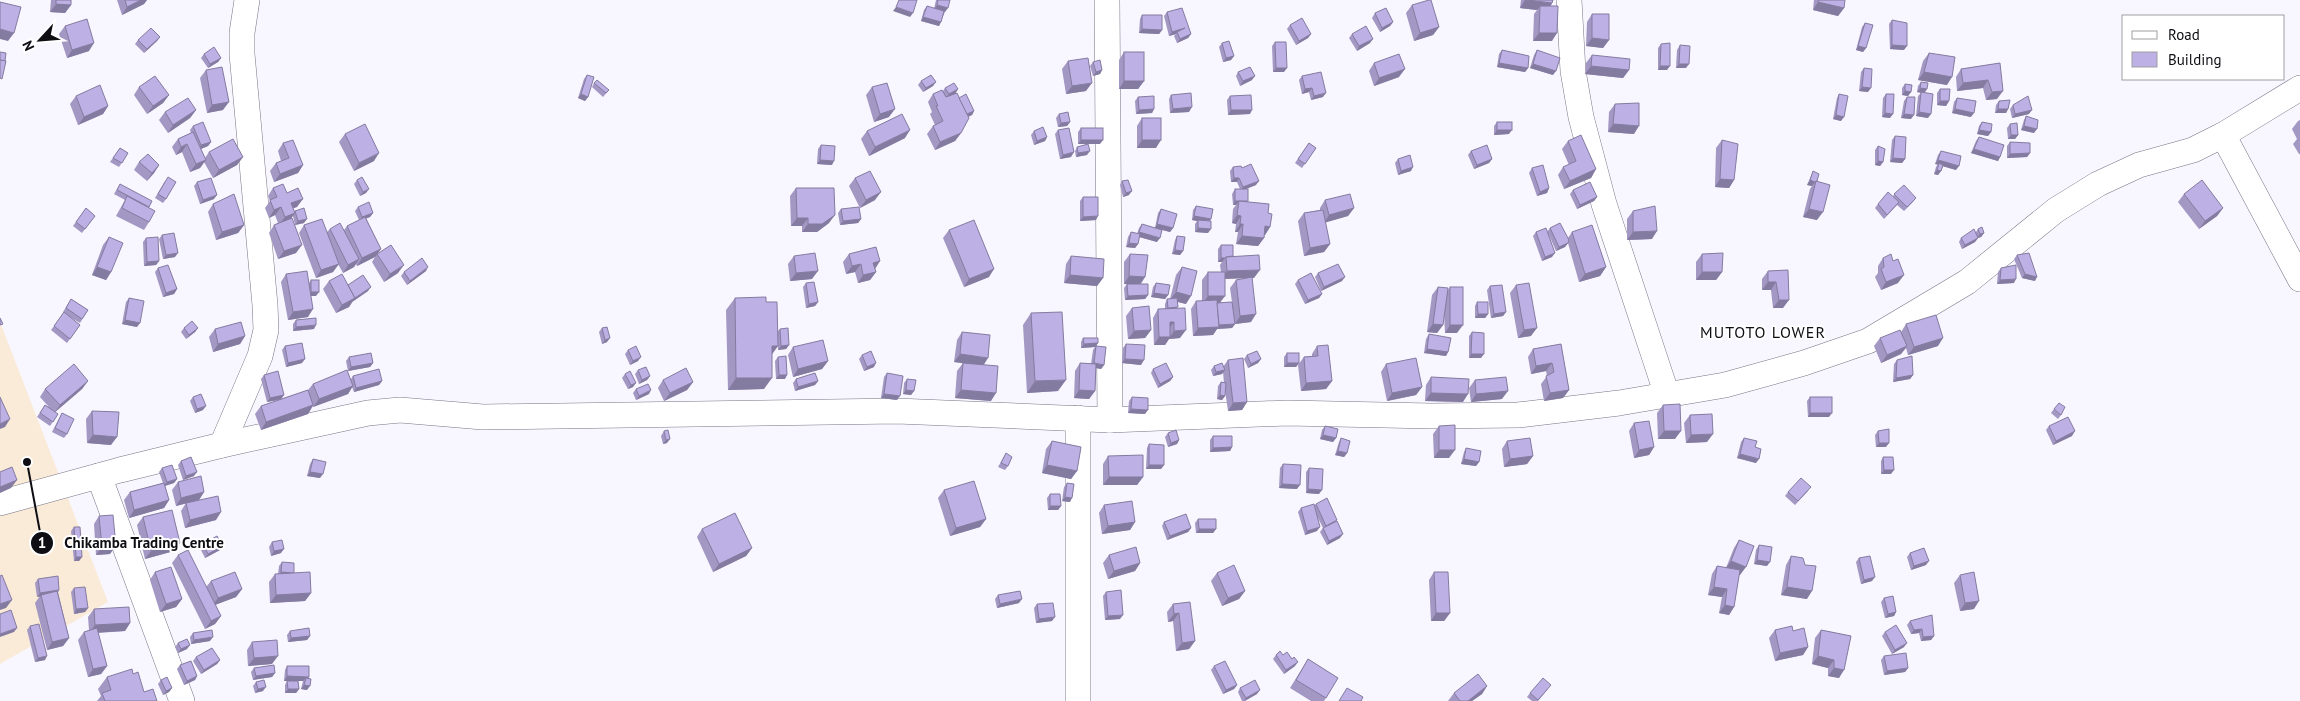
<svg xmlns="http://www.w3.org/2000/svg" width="2300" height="701" viewBox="0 0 2300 701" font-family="'PT Sans',sans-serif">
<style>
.commercial{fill:#faebd8}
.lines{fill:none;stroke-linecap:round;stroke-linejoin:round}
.minor-casing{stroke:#797587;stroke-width:26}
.minor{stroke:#fff;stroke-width:25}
.wall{fill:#a397c4;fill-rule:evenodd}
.shaded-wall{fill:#847ba0}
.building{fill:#bdb0e4;stroke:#847ba0}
.labels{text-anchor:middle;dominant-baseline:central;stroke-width:4;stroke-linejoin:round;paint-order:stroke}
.quarter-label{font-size:16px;letter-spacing:1px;fill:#0e0d13;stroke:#fff}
.leader{fill:none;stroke:#0e0d13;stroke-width:2}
.callout-dot{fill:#0e0d13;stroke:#fff;stroke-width:2}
.mark-label{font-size:15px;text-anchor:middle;font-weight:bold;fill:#fff}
.callout-label{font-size:15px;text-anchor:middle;font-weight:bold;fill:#0e0d13;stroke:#fff;stroke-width:4;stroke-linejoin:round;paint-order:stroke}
</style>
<rect width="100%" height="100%" fill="#f8f6fe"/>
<!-- commercial -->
<path class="commercial" d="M 0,322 L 108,602 L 0,664 Z"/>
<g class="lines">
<defs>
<g id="minor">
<path d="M 1107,0 L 1110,420"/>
<path d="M 1569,0 L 1573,71 L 1581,117 L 1604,204 L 1667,395"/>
<path d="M 2223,135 L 2300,88"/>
<path d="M 1078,418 L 1078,701"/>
<path d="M 222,445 L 260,356 L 266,330 L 265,305 L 242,54 L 242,33 L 247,0"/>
<path d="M 99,476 L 182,701"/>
<path d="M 0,503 L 120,470 L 222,445 L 368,413 L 400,410 L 483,417 L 897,411 L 1110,420 L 1287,413 L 1432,416 L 1518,415 L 1619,403 L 1725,385 L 1804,363 L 1868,341 L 1967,282 L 2056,210 L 2098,184 L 2139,165 L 2193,150 L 2223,135 L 2300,279"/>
</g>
</defs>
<!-- minor casing -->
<use href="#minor" class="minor-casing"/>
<!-- minor -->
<use href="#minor" class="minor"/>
</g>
<!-- wall -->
<g class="wall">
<path d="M 51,0 L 71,0 L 71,5 L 65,13 L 50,12 Z"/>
<path d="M 117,0 L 147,0 L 144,4 L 122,15 Z"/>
<path d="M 936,0 L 950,0 L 939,26 L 921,21 L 924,10 L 927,6 L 934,9 Z"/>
<path d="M 1521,0 L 1553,0 L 1551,6 L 1552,41 L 1533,41 L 1534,14 L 1537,10 L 1520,8 Z"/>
<path d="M 1814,0 L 1845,0 L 1844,8 L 1838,16 L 1813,10 Z"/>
<path d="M 1412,5 L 1439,27 L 1433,35 L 1414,41 L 1406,13 Z"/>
<path d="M 1167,12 L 1191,34 L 1188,38 L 1177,43 L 1174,36 L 1176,34 L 1169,36 L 1164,16 Z"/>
<path d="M 1375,13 L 1393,22 L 1390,26 L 1380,32 L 1372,18 Z"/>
<path d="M 1592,14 L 1609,40 L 1603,48 L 1586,46 L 1587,22 Z"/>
<path d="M 1142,15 L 1162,30 L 1159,34 L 1139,33 L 1140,19 Z"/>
<path d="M 1892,20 L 1904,50 L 1890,49 L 1889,24 Z"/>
<path d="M 1865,23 L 1866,48 L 1863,52 L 1856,50 L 1862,27 Z"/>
<path d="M 1290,25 L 1311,34 L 1308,38 L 1296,45 L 1287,29 Z"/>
<path d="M 65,26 L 89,51 L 67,58 L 59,34 Z"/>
<path d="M 1352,34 L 1370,43 L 1357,51 L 1349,38 Z"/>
<path d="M 160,37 L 157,41 L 144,53 L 135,44 L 138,40 Z"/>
<path d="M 1275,42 L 1284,72 L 1273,72 L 1272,46 Z"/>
<path d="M 1222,43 L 1234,56 L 1231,60 L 1223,62 L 1219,47 Z"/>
<path d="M 1661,44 L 1667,70 L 1658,70 L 1658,48 Z"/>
<path d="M 1680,45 L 1686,68 L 1676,68 L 1677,50 Z"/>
<path d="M 1502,50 L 1528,68 L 1525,72 L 1497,67 L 1499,54 Z"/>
<path d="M 1537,50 L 1553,75 L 1530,68 L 1534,55 Z"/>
<path d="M 1124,52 L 1144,81 L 1138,89 L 1119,89 L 1119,60 Z"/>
<path d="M 1929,53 L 1947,85 L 1918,80 L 1923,61 Z"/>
<path d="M 204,54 L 221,58 L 218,62 L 208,68 L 201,58 Z"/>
<path d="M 1592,55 L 1629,70 L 1623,78 L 1585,74 L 1586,63 Z"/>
<path d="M 1068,61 L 1086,91 L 1066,94 L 1062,69 Z"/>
<path d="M 1093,62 L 1102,70 L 1100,74 L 1093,76 L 1090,66 Z"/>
<path d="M 1374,63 L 1399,77 L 1374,86 L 1369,71 Z"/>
<path d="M 2000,63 L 1997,99 L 1986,100 L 1983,88 L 1957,91 L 1956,77 L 1961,69 Z"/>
<path d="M 1864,68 L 1868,92 L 1859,91 L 1861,72 Z"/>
<path d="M 206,70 L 223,110 L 207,113 L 200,78 Z"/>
<path d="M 1238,72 L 1252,80 L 1240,86 L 1236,76 Z"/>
<path d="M 587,75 L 588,97 L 585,101 L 578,98 L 584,79 Z"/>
<path d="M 1302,76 L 1323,97 L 1311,100 L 1309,92 L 1302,94 L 1299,80 Z"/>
<path d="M 921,81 L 933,86 L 923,92 L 918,85 Z"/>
<path d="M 1921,82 L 1927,89 L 1925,92 L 1928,118 L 1916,116 L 1918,96 L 1921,93 L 1917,92 L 1918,86 Z"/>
<path d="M 594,83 L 609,90 L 603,97 L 592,87 Z"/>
<path d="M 1905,84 L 1911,92 L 1908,96 L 1902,95 L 1902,88 Z"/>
<path d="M 139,87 L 169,95 L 163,103 L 147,114 L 134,95 Z"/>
<path d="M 872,87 L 889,117 L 874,122 L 866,95 Z"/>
<path d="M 945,88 L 958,89 L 955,93 L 974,111 L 972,115 L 968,117 L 961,133 L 955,141 L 935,150 L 927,134 L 933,126 L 935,125 L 930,114 L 932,112 L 928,102 L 933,94 L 943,91 Z"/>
<path d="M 1940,89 L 1949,101 L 1946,106 L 1937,105 L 1937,93 Z"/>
<path d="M 1839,94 L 1841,121 L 1833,119 L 1837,98 Z"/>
<path d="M 1886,94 L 1890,118 L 1882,117 L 1883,98 Z"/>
<path d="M 1171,95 L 1189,112 L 1170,113 L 1169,99 Z"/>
<path d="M 76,96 L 108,106 L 103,114 L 78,125 L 70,104 Z"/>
<path d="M 1230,96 L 1250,114 L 1228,115 L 1227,100 Z"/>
<path d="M 1138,97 L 1154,109 L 1152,113 L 1136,114 L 1135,101 Z"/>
<path d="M 1907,97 L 1911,119 L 1901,118 L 1904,101 Z"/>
<path d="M 1957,98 L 1971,117 L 1952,113 L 1954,102 Z"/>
<path d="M 1999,101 L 2008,109 L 2006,113 L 1995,113 L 1996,105 Z"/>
<path d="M 1615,104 L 1634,134 L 1608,132 L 1609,112 Z"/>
<path d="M 2013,105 L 2029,114 L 2012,118 L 2010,109 Z"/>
<path d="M 196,110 L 190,118 L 168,133 L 159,120 L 165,112 Z"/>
<path d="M 1059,114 L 1070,122 L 1067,126 L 1058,127 L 1056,118 Z"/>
<path d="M 2026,116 L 2034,133 L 2021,130 L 2024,120 Z"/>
<path d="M 1142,118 L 1156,148 L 1137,148 L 1137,126 Z"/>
<path d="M 2300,120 L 2300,154 L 2299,154 L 2293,144 L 2297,139 L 2292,129 L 2298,121 Z"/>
<path d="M 1497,122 L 1509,134 L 1494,135 L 1494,126 Z"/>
<path d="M 1982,122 L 1991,132 L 1988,136 L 1977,134 L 1979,126 Z"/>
<path d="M 2010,124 L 2018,135 L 2015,139 L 2008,139 L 2007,128 Z"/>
<path d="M 193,126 L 211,142 L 208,146 L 201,149 L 205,158 L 209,152 L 243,157 L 237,165 L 213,178 L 204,162 L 200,168 L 190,172 L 182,152 L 176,155 L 172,147 L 178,139 L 191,133 L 190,130 Z"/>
<path d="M 1081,128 L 1100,144 L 1078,144 L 1078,132 Z"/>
<path d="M 1058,130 L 1071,157 L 1060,159 L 1055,134 Z"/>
<path d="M 867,131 L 905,138 L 869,156 L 861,139 Z"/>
<path d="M 1034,131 L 1047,137 L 1045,141 L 1034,145 L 1031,135 Z"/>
<path d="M 345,134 L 374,161 L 354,171 L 339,142 Z"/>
<path d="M 1895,136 L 1905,159 L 1902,163 L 1890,162 L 1892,140 Z"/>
<path d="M 1979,137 L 2000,157 L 1998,161 L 1971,153 L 1976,141 Z"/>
<path d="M 1722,140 L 1734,180 L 1729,188 L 1715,187 L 1716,148 Z"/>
<path d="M 1568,141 L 1596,169 L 1591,178 L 1564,189 L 1558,175 L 1563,167 L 1569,165 L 1562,149 Z"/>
<path d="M 2010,142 L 2030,153 L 2027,157 L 2007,158 L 2007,146 Z"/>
<path d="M 283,143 L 303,165 L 298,173 L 274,182 L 270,171 L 276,163 L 281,161 L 278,151 Z"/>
<path d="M 1309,143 L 1316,148 L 1302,168 L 1295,163 Z"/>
<path d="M 821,145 L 832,165 L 817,164 L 818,149 Z"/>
<path d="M 1878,146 L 1883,162 L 1880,166 L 1875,165 L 1875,150 Z"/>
<path d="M 1077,147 L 1087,155 L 1076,157 L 1075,151 Z"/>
<path d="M 120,148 L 128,153 L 119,167 L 110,162 Z"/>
<path d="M 1471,151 L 1492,159 L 1489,163 L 1474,169 L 1468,155 Z"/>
<path d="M 1941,151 L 1956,170 L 1943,166 L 1941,171 L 1938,175 L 1934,174 L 1936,167 L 1938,164 L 1935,164 L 1938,155 Z"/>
<path d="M 1398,159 L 1411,171 L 1398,175 L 1395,163 Z"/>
<path d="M 139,162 L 159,165 L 154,173 L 147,181 L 134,170 Z"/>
<path d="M 1233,167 L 1242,168 L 1256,185 L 1245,189 L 1248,201 L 1247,202 L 1268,213 L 1270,227 L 1265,235 L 1264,235 L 1264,238 L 1258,246 L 1236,244 L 1238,232 L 1235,232 L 1236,224 L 1232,223 L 1233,209 L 1236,205 L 1233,205 L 1232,194 L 1235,189 L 1240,189 L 1237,182 L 1231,182 L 1230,171 Z"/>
<path d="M 1532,168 L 1549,188 L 1547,193 L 1537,196 L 1529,173 Z"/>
<path d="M 1813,171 L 1817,181 L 1817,220 L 1803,217 L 1810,189 L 1812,186 L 1807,185 L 1811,176 Z"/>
<path d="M 855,178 L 875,200 L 860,208 L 849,186 Z"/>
<path d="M 357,180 L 366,193 L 360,196 L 354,184 Z"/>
<path d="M 165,181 L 166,199 L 163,203 L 155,198 Z"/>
<path d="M 1122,181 L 1129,195 L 1123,197 L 1120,185 Z"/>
<path d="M 197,182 L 214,199 L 200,204 L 194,186 Z"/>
<path d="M 120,184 L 149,208 L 149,222 L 144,230 L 116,216 L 125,200 L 114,194 Z"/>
<path d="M 273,188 L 287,193 L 297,207 L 293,208 L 294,212 L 295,211 L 304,223 L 295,225 L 293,216 L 291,219 L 296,253 L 278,259 L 269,233 L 274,225 L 278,223 L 275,215 L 269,218 L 265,208 L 270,201 L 268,196 Z"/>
<path d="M 796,188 L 829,223 L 817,232 L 802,232 L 802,226 L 791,226 L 790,196 Z"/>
<path d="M 1573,190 L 1597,197 L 1594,201 L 1577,209 L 1570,194 Z"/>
<path d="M 1894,194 L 1916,198 L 1913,202 L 1904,211 L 1897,205 L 1884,219 L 1875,208 L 1878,204 L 1893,197 Z"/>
<path d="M 2184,194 L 2223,208 L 2217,216 L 2199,229 L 2178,202 Z"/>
<path d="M 1083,197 L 1096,220 L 1080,221 L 1080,201 Z"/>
<path d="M 1325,200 L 1354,208 L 1348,216 L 1325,222 L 1330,244 L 1324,252 L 1304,256 L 1298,221 L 1304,213 L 1320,210 L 1320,208 Z"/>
<path d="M 213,204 L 244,225 L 238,233 L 216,240 L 208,212 Z"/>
<path d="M 1196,206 L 1210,221 L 1208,233 L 1195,232 L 1195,224 L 1197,221 L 1192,220 L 1193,210 Z"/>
<path d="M 358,207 L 373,213 L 370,217 L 366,218 L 381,249 L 377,254 L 398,273 L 384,282 L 372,262 L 375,257 L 357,266 L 356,264 L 354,267 L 343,273 L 338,264 L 333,272 L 316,278 L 299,233 L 304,225 L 327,232 L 330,229 L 344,230 L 347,226 L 359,220 L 355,211 Z"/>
<path d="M 86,208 L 95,216 L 82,233 L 73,226 Z"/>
<path d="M 841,209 L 861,219 L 858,223 L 840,225 L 838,213 Z"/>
<path d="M 1161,209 L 1173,228 L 1170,232 L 1155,228 L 1158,213 Z"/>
<path d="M 1633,211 L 1652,239 L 1627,240 L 1627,219 Z"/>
<path d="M 1142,224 L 1157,242 L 1139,237 L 1138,244 L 1135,248 L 1126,247 L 1128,237 L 1131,232 L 1137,234 L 1139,228 Z"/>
<path d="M 1550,228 L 1568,238 L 1572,232 L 1606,267 L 1600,276 L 1579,282 L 1568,243 L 1565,247 L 1556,251 L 1549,235 L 1552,257 L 1542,261 L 1533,236 L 1536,232 L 1547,232 Z"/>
<path d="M 1978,229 L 1984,233 L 1981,237 L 1978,238 L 1975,242 L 1962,249 L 1959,242 L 1961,238 L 1976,232 Z"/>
<path d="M 949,230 L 989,277 L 964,287 L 943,238 Z"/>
<path d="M 162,235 L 175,257 L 163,259 L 159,239 Z"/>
<path d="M 1177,236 L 1183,251 L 1180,255 L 1172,254 L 1175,240 Z"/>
<path d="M 109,237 L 111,272 L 106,280 L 92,275 L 103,245 Z"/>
<path d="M 146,238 L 159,261 L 156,265 L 144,266 L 143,242 Z"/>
<path d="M 1221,245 L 1254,278 L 1252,278 L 1251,322 L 1235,324 L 1232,328 L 1217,329 L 1213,335 L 1193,336 L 1191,309 L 1196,301 L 1202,301 L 1202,280 L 1208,272 L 1221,272 L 1220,265 L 1222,262 L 1218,262 L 1218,249 ZM 1245,278 L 1236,280 L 1230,288 L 1232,302 L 1220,303 L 1225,279 Z"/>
<path d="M 849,254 L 875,269 L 876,272 L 870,280 L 858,283 L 855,272 L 846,274 L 843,262 Z"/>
<path d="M 1130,254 L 1145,277 L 1141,284 L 1148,295 L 1145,299 L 1125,300 L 1124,288 L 1127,284 L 1124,284 L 1124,262 Z"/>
<path d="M 1702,254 L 1722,272 L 1716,280 L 1696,280 L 1696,262 Z"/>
<path d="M 2017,255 L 2035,281 L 2022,278 L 2014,259 Z"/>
<path d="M 794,256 L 812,279 L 790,281 L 788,264 Z"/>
<path d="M 1071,256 L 1103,278 L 1097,286 L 1064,283 L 1066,264 Z"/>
<path d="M 1883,258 L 1898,283 L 1881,290 L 1875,277 L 1878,273 L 1878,266 Z"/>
<path d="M 1182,267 L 1186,304 L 1178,302 L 1178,307 L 1177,308 L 1180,338 L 1169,339 L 1165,345 L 1154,345 L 1153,318 L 1158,309 L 1165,309 L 1165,304 L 1167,299 L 1170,299 L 1176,275 Z"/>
<path d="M 158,268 L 177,289 L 174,294 L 163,297 L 155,272 Z"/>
<path d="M 2001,268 L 2014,283 L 1997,284 L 1998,272 Z"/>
<path d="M 1788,270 L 1783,308 L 1773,308 L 1771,290 L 1762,290 L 1762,279 L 1768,271 Z"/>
<path d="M 426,271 L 407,285 L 401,276 L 404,272 Z"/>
<path d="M 1318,273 L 1342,281 L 1321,291 L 1315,277 Z"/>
<path d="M 286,274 L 309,283 L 311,280 L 316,296 L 311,296 L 308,317 L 288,320 L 281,282 Z"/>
<path d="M 1298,280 L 1322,294 L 1319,298 L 1305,304 L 1295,284 Z"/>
<path d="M 329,281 L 348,285 L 368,291 L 352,302 L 349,307 L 336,313 L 323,289 Z"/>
<path d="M 806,283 L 818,302 L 815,306 L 806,308 L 803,287 Z"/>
<path d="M 1156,283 L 1168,295 L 1165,299 L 1151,297 L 1153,287 Z"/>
<path d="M 1516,285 L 1531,336 L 1518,338 L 1510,293 Z"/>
<path d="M 1490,286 L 1506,312 L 1503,316 L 1491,318 L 1487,290 Z"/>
<path d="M 1438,287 L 1448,290 L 1450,287 L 1457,333 L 1445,333 L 1444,313 L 1443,325 L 1437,333 L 1427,332 L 1432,295 Z"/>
<path d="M 129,298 L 137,327 L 122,324 L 126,302 Z"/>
<path d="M 735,298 L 766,302 L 778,331 L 780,329 L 789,345 L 786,349 L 778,350 L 778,346 L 772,354 L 764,389 L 728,390 L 726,310 Z"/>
<path d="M 71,299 L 88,310 L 80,323 L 70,317 L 80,325 L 67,343 L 51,330 L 64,313 L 63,312 Z"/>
<path d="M 1477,302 L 1488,314 L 1485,318 L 1475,318 L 1475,306 Z"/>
<path d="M 1132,308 L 1151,330 L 1145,338 L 1128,339 L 1126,316 Z"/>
<path d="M 1031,313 L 1058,391 L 1027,393 L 1023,325 Z"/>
<path d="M 296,320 L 314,329 L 293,331 L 293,324 Z"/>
<path d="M 1906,324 L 1938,346 L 1908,355 L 1906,348 L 1901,354 L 1881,363 L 1874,346 L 1880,338 L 1901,332 Z"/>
<path d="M 184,328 L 198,328 L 195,332 L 186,339 L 181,332 Z"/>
<path d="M 602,328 L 607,342 L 602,344 L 599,332 Z"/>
<path d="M 215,329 L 245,336 L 240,344 L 213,352 L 209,337 Z"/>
<path d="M 962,332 L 983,364 L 991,401 L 955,398 L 957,371 L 963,363 L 954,362 L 957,340 Z"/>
<path d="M 1472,332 L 1481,358 L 1469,358 L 1469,336 Z"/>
<path d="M 1429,334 L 1448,352 L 1446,356 L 1424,353 L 1426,339 Z"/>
<path d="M 1083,338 L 1098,343 L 1096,346 L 1104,365 L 1101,369 L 1096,368 L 1095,391 L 1089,399 L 1074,398 L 1075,371 L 1080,363 L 1091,364 L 1093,350 L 1095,347 L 1081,348 L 1081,342 Z"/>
<path d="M 1126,344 L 1141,365 L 1122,363 L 1123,348 Z"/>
<path d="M 1561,344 L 1569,390 L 1563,398 L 1544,401 L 1541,384 L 1547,376 L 1546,371 L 1531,374 L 1528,357 L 1533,349 Z"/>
<path d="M 285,346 L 302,363 L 286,367 L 282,350 Z"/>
<path d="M 1317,346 L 1332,381 L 1326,389 L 1301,391 L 1298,365 L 1304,357 L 1312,356 L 1312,354 Z"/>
<path d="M 793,347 L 828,361 L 822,369 L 793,377 L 788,355 Z"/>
<path d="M 628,350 L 638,361 L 630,365 L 625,354 Z"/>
<path d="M 1287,353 L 1299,363 L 1296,367 L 1284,367 L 1284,357 Z"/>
<path d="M 862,355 L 874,367 L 864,371 L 859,359 Z"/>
<path d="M 1247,355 L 1261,359 L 1258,363 L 1248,368 L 1244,359 Z"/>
<path d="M 349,357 L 373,363 L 370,367 L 348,371 L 346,361 Z"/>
<path d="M 778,357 L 785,379 L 776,379 L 775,361 Z"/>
<path d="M 1228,360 L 1247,402 L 1242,410 L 1228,411 L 1225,390 L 1225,396 L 1222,400 L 1217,399 L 1218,386 L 1221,382 L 1224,383 L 1223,372 L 1222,374 L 1213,376 L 1211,370 L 1214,366 L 1223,367 Z"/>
<path d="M 1897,360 L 1913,375 L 1910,379 L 1893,382 L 1894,364 Z"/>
<path d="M 1386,364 L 1422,387 L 1416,395 L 1387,401 L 1381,372 Z"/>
<path d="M 1153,369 L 1173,377 L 1170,381 L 1158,388 L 1151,373 Z"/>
<path d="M 638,370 L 650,376 L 647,380 L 639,384 L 635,374 Z"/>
<path d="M 887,373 L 897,400 L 881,398 L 884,377 Z"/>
<path d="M 625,374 L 633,387 L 628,389 L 622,378 Z"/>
<path d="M 264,375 L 284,395 L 281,399 L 308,390 L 313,384 L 351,379 L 353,376 L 382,381 L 379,385 L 354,392 L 352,387 L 348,394 L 313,407 L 313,406 L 308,414 L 261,430 L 255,414 L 261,406 L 280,400 L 267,402 L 261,379 Z"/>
<path d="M 1431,377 L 1463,402 L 1425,401 L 1426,385 Z"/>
<path d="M 796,379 L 818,381 L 815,385 L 795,391 L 793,383 Z"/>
<path d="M 907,379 L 914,391 L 911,395 L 903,394 L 904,383 Z"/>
<path d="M 663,380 L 693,382 L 687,390 L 664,401 L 658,388 Z"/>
<path d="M 1475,380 L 1502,399 L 1471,402 L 1469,388 Z"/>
<path d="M 88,381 L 82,389 L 55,412 L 58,414 L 50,426 L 37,417 L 45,405 L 49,407 L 40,397 L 45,389 Z"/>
<path d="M 636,389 L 649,394 L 636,400 L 633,393 Z"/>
<path d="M 193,397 L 203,410 L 195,413 L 190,401 Z"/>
<path d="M 1132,397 L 1145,414 L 1128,413 L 1129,401 Z"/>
<path d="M 1810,397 L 1829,417 L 1808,417 L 1807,401 Z"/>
<path d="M 1663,405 L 1675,439 L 1658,439 L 1657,413 Z"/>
<path d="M 2054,409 L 2061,415 L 2058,419 L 2051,413 Z"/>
<path d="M 92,411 L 111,445 L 87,443 L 86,419 Z"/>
<path d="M 62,413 L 67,434 L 64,438 L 52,432 Z"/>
<path d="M 1690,415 L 1707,442 L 1686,443 L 1684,423 Z"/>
<path d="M 1634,423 L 1654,447 L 1649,455 L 1634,458 L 1629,431 Z"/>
<path d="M 1325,426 L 1336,438 L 1333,442 L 1320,439 L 1322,430 Z"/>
<path d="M 1439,426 L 1449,458 L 1434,458 L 1433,434 Z"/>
<path d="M 2049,426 L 2072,436 L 2053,445 L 2046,430 Z"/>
<path d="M 664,431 L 667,443 L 663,444 L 661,436 Z"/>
<path d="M 1878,431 L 1886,447 L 1876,447 L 1875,435 Z"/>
<path d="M 1168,433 L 1179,440 L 1177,444 L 1168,447 L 1165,437 Z"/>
<path d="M 1213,436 L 1232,447 L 1230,451 L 1210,452 L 1210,440 Z"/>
<path d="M 1341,438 L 1347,453 L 1344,457 L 1335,455 L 1339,442 Z"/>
<path d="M 1744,438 L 1755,447 L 1756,463 L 1737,458 L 1741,442 Z"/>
<path d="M 1052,441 L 1077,471 L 1071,479 L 1042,473 L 1046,449 Z"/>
<path d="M 1507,441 L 1533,456 L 1527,464 L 1504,467 L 1502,449 Z"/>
<path d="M 1149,444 L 1164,465 L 1161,469 L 1146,469 L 1147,448 Z"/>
<path d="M 1466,448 L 1479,462 L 1476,466 L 1461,464 L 1464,452 Z"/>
<path d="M 1006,453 L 1008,466 L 1005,470 L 998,467 Z"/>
<path d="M 1108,456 L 1143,477 L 1137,485 L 1103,485 L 1103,464 Z"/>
<path d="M 1883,457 L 1891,474 L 1881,474 L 1881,461 Z"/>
<path d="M 313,459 L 320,478 L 307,476 L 310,464 Z"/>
<path d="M 181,461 L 194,476 L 183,480 L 178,465 Z"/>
<path d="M 1283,464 L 1297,489 L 1279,488 L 1280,468 Z"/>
<path d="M 162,468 L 177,479 L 174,483 L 165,486 L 169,500 L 164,508 L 129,518 L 124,500 L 130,492 L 163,483 L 159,472 Z"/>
<path d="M 1309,468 L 1319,494 L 1306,493 L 1306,472 Z"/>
<path d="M 178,482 L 204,492 L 199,500 L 176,506 L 172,490 Z"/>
<path d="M 1067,483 L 1070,502 L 1062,501 L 1064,487 Z"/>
<path d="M 944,490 L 986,519 L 980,527 L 950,536 L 938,498 Z"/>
<path d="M 1808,491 L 1795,505 L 1785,496 L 1788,492 Z"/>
<path d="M 1050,494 L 1061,506 L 1058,510 L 1048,510 L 1047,498 Z"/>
<path d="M 186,503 L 216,520 L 185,528 L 181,511 Z"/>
<path d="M 1316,504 L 1336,522 L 1340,538 L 1327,545 L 1320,532 L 1323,528 L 1318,518 L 1317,531 L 1305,535 L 1298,512 L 1301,508 L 1314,506 Z"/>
<path d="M 1104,505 L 1135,522 L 1130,530 L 1102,534 L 1099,513 Z"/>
<path d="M 99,516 L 110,554 L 96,555 L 94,524 Z"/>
<path d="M 143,517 L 180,543 L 174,551 L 145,559 L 137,525 Z"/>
<path d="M 1198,519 L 1216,529 L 1213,533 L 1196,533 L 1195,523 Z"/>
<path d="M 1164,522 L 1191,528 L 1188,532 L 1167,540 L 1162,526 Z"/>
<path d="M 74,527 L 82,557 L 79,561 L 74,561 L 71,531 Z"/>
<path d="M 702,529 L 752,548 L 746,556 L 713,572 L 697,537 Z"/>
<path d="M 1739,540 L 1740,575 L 1739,575 L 1734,607 L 1729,615 L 1719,613 L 1722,597 L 1708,595 L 1712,574 L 1717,566 L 1726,568 L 1734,548 Z"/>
<path d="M 272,542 L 281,553 L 271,556 L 269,547 Z"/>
<path d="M 203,544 L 220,550 L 205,558 L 200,548 Z"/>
<path d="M 1759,545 L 1767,566 L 1754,564 L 1756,550 Z"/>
<path d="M 1910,553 L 1926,565 L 1911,570 L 1907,557 Z"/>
<path d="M 178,555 L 206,587 L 211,581 L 242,589 L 236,597 L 215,605 L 221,616 L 215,624 L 205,629 L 172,563 Z"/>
<path d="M 1109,555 L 1140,563 L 1135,571 L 1108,579 L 1103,563 Z"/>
<path d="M 1791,556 L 1807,599 L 1781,595 L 1786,565 Z"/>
<path d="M 1859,558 L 1872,581 L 1861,584 L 1856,562 Z"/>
<path d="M 282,562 L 294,573 L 311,593 L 305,601 L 270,603 L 269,582 L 275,574 L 278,574 L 279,566 Z"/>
<path d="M 155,572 L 182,599 L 176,607 L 160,612 L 150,580 Z"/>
<path d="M 1434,572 L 1450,613 L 1444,621 L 1431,621 L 1429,580 Z"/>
<path d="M 1217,573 L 1245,591 L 1239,599 L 1222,606 L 1211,581 Z"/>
<path d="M 1960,575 L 1974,609 L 1960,611 L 1954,583 Z"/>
<path d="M 38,579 L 59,590 L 58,592 L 69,638 L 63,646 L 47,650 L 35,603 L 40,596 L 37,597 L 35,583 Z"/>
<path d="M 74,588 L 88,608 L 85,612 L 74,614 L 71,592 Z"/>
<path d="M 1106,592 L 1120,619 L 1105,620 L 1103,596 Z"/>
<path d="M 998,595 L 1019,603 L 997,608 L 995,599 Z"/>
<path d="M 1884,598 L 1896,612 L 1894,616 L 1885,618 L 1881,602 Z"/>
<path d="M 1037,604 L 1052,621 L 1036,623 L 1034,608 Z"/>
<path d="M 1173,604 L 1195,641 L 1189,649 L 1176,651 L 1173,621 L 1168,622 L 1167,612 Z"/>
<path d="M 94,609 L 130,623 L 125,631 L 98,633 L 107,666 L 101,674 L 88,677 L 78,640 L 84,632 L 89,630 L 88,617 Z"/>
<path d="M 1910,621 L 1934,636 L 1931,640 L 1921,641 L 1919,633 L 1911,634 L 1907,625 Z"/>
<path d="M 30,626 L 45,660 L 35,662 L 27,630 Z"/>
<path d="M 1775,630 L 1793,631 L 1808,647 L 1803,655 L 1775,661 L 1769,638 Z"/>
<path d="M 1821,630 L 1851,636 L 1839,678 L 1828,676 L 1828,668 L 1812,664 L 1815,638 Z"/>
<path d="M 290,631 L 310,636 L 307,640 L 288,642 L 287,635 Z"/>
<path d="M 1885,632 L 1904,647 L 1892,654 L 1882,636 Z"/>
<path d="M 193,633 L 210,641 L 191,644 L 190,637 Z"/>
<path d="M 252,642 L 272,664 L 248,666 L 247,650 Z"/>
<path d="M 178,643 L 187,649 L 178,653 L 175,647 Z"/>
<path d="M 1276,655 L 1283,655 L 1292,659 L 1295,666 L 1284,674 L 1273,659 Z"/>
<path d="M 1884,656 L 1908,668 L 1905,672 L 1884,675 L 1881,660 Z"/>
<path d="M 196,657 L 220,660 L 217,664 L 201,674 L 193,661 Z"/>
<path d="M 1308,659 L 1338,678 L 1324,701 L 1311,701 L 1290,688 Z"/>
<path d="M 180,665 L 197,676 L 195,680 L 184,685 L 177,669 Z"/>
<path d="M 287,666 L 309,678 L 307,690 L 301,689 L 303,681 L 298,681 L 299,689 L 296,693 L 285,693 L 285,685 L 287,681 L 296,681 L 284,681 L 285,670 Z"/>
<path d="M 1214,666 L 1237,685 L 1234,689 L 1223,694 L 1211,670 Z"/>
<path d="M 254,668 L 275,673 L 272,677 L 253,680 L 251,672 Z"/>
<path d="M 107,677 L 144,692 L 157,701 L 97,701 L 101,696 L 98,689 Z"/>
<path d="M 161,680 L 172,688 L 169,692 L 163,695 L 158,684 Z"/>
<path d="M 256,682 L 263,691 L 255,693 L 253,686 Z"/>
<path d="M 1487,686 L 1482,694 L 1472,701 L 1448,701 L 1454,693 Z"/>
<path d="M 1240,688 L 1257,694 L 1245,701 L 1242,701 L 1238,692 Z"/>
<path d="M 1548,689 L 1538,701 L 1532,701 L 1527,697 L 1530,693 Z"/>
</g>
<!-- shaded-wall -->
<g class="shaded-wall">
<path d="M 141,0 L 147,0 L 144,4 L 122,15 L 127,7 Z"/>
<path d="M 1525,0 L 1552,3 L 1547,11 L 1540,6 L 1537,10 L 1520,8 Z"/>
<path d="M 1818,2 L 1844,8 L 1838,16 L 1813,10 Z"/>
<path d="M 56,4 L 71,5 L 65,13 L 50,12 Z"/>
<path d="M 937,5 L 948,8 L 945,12 L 934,9 Z"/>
<path d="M 896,7 L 913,13 L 910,17 L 893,11 Z"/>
<path d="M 923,17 L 941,22 L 939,26 L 921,21 Z"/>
<path d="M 1393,22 L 1390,26 L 1380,32 L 1382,28 Z"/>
<path d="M 1439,27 L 1433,35 L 1414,41 L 1420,33 Z"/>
<path d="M 1185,28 L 1177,32 L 1176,34 L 1169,36 L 1172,32 Z"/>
<path d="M 0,29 L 14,33 L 8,41 L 0,39 Z"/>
<path d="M 1142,29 L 1162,30 L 1159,34 L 1139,33 Z"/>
<path d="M 1539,33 L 1557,33 L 1552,41 L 1533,41 Z"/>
<path d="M 1191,34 L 1188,38 L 1177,43 L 1180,39 Z"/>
<path d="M 1311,34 L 1308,38 L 1296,45 L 1299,41 Z"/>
<path d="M 160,37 L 157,41 L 144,53 L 147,49 Z"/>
<path d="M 1592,38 L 1609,40 L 1603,48 L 1586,46 Z"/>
<path d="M 1373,39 L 1370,43 L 1357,51 L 1359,46 Z"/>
<path d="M 94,43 L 89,51 L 67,58 L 72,50 Z"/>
<path d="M 1892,45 L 1907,46 L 1904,50 L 1890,49 Z"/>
<path d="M 1858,46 L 1866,48 L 1863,52 L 1856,50 Z"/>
<path d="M 1234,56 L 1231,60 L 1223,62 L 1226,58 Z"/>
<path d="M 221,58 L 218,62 L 208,68 L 210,64 Z"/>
<path d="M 1499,63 L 1528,68 L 1525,72 L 1497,67 Z"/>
<path d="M 1533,64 L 1556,71 L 1553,75 L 1530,68 Z"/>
<path d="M 1679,64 L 1689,64 L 1686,68 L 1676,68 Z"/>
<path d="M 1591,66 L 1629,70 L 1623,78 L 1585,74 Z"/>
<path d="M 1660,66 L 1670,66 L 1667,70 L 1658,70 Z"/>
<path d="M 1276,68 L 1287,68 L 1284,72 L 1273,72 Z"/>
<path d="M 1405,69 L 1399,77 L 1374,86 L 1379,78 Z"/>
<path d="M 1102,70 L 1100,74 L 1093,76 L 1096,72 Z"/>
<path d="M 1924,72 L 1952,77 L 1947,85 L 1918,80 Z"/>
<path d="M 1255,76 L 1252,80 L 1240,86 L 1243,81 Z"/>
<path d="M 1988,80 L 1983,88 L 1957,91 L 1963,83 Z"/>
<path d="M 1124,81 L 1144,81 L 1138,89 L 1119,89 Z"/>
<path d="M 936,82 L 933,86 L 923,92 L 926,88 Z"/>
<path d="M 1092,83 L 1086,91 L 1066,94 L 1072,86 Z"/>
<path d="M 1862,87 L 1871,88 L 1868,92 L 1859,91 Z"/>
<path d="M 1312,88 L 1309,92 L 1302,94 L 1305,89 Z"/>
<path d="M 1920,88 L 1927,89 L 1924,93 L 1917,92 Z"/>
<path d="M 958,89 L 955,94 L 946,98 L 949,94 Z"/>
<path d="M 1905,91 L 1911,92 L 1908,96 L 1902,95 Z"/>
<path d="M 2003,91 L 1997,99 L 1986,100 L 1992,92 Z"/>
<path d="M 1326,93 L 1323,97 L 1311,100 L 1314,96 Z"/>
<path d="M 581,94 L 588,97 L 585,101 L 578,98 Z"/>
<path d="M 169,95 L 163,103 L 147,114 L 153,106 Z"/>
<path d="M 1940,101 L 1949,101 L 1946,106 L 1937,105 Z"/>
<path d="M 229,102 L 223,110 L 207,113 L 212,105 Z"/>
<path d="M 108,106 L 103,114 L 78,125 L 84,117 Z"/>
<path d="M 1192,107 L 1189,112 L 1170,113 L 1173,109 Z"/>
<path d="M 895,109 L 889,117 L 874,122 L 880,114 Z"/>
<path d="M 1154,109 L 1152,113 L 1136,114 L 1139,110 Z"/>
<path d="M 1955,109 L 1974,113 L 1971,117 L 1952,113 Z"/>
<path d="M 1998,109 L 2008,109 L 2006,113 L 1995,113 Z"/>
<path d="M 196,110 L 190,118 L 168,133 L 173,125 Z"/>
<path d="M 1231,110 L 1252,110 L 1250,114 L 1228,115 Z"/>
<path d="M 2032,110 L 2029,114 L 2012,118 L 2015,114 Z"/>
<path d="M 974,111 L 972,115 L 965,118 L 967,114 Z"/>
<path d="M 1919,112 L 1931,114 L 1928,118 L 1916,116 Z"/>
<path d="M 1885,113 L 1893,114 L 1890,118 L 1882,117 Z"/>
<path d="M 1904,114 L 1914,115 L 1911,119 L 1901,118 Z"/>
<path d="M 1836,115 L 1844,117 L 1841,121 L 1833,119 Z"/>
<path d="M 1070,122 L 1067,126 L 1058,127 L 1061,123 Z"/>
<path d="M 1613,124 L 1639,126 L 1634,134 L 1608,132 Z"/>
<path d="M 2024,126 L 2037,129 L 2034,133 L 2021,130 Z"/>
<path d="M 910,130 L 905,138 L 869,156 L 875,147 Z"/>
<path d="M 1497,130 L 1512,130 L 1509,134 L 1494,135 Z"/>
<path d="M 1979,130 L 1991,132 L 1988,136 L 1977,134 Z"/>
<path d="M 961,133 L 955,141 L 935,150 L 940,142 Z"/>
<path d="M 2011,135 L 2018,135 L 2015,139 L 2008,139 Z"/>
<path d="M 1047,137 L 1045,141 L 1034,145 L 1037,141 Z"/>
<path d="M 1081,140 L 1103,140 L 1100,144 L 1078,144 Z"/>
<path d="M 1142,140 L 1161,140 L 1156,148 L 1137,148 Z"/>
<path d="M 211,142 L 208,146 L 198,150 L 201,145 Z"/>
<path d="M 187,144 L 182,152 L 176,155 L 181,147 Z"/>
<path d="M 1974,149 L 2000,157 L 1998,161 L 1971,153 Z"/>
<path d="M 1090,151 L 1087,155 L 1076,157 L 1078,153 Z"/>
<path d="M 1074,152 L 1071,157 L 1060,159 L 1063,155 Z"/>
<path d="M 379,153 L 374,161 L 354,171 L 359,163 Z"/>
<path d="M 2030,153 L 2027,157 L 2007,158 L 2010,154 Z"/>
<path d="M 243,157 L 237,165 L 213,178 L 219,170 Z"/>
<path d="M 1893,158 L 1905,159 L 1902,163 L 1890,162 Z"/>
<path d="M 1492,159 L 1489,163 L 1474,169 L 1477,165 Z"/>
<path d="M 206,160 L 200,168 L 190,172 L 196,164 Z"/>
<path d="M 820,160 L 834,161 L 832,165 L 817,164 Z"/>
<path d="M 1938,160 L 1959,166 L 1956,170 L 1935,164 Z"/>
<path d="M 1878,161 L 1883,162 L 1880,166 L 1875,165 Z"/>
<path d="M 159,165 L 154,173 L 147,181 L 152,173 Z"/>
<path d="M 303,165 L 298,173 L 274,182 L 280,174 Z"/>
<path d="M 1413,167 L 1411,171 L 1398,175 L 1401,171 Z"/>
<path d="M 1596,169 L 1591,178 L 1564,189 L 1570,181 Z"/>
<path d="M 1937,170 L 1941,171 L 1938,175 L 1934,174 Z"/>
<path d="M 1234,178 L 1239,178 L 1237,182 L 1231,182 Z"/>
<path d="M 1720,179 L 1734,180 L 1729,188 L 1715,187 Z"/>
<path d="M 1810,180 L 1815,182 L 1812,186 L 1807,185 Z"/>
<path d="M 1259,181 L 1256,185 L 1241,191 L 1243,187 Z"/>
<path d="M 1549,188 L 1547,193 L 1537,196 L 1540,192 Z"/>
<path d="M 369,189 L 366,193 L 360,196 L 363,192 Z"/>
<path d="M 1132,191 L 1129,195 L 1123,197 L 1126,193 Z"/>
<path d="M 881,192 L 875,200 L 860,208 L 866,200 Z"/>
<path d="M 217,195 L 214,199 L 200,204 L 203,200 Z"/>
<path d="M 1597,197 L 1594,201 L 1577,209 L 1580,205 Z"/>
<path d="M 303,199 L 297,207 L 285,211 L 291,203 Z"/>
<path d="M 1235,201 L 1239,201 L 1236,205 L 1233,205 Z"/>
<path d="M 281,207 L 275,215 L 269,218 L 274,210 Z"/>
<path d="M 1354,208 L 1348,216 L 1324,223 L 1329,215 Z"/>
<path d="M 2223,208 L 2217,216 L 2199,229 L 2205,221 Z"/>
<path d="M 1809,209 L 1823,212 L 1817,220 L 1803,217 Z"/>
<path d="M 295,213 L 289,221 L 279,225 L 285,217 Z"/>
<path d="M 373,213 L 370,217 L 360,221 L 362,217 Z"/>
<path d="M 835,215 L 829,223 L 817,232 L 802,232 L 808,224 Z"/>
<path d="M 1237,215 L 1241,216 L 1236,224 L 1232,223 Z"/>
<path d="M 1098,216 L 1096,220 L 1080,221 L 1083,217 Z"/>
<path d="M 1194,216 L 1211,219 L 1208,223 L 1192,220 Z"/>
<path d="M 797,218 L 808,218 L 802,226 L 791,226 Z"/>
<path d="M 307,219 L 304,223 L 295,225 L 298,221 Z"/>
<path d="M 861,219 L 858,223 L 840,225 L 843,221 Z"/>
<path d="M 1157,224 L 1173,228 L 1170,232 L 1155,228 Z"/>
<path d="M 1240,224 L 1243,224 L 1238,232 L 1235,232 Z"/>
<path d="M 244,225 L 238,233 L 216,240 L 222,232 Z"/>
<path d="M 1265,226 L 1270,227 L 1265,235 L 1259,234 Z"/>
<path d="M 1198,228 L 1211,229 L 1208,233 L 1195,232 Z"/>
<path d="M 1657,231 L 1652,239 L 1627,240 L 1633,232 Z"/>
<path d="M 1139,232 L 1160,238 L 1157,242 L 1136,236 Z"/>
<path d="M 1984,233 L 1981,237 L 1977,238 L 1980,234 Z"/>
<path d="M 1242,236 L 1264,238 L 1258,246 L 1236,244 Z"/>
<path d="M 1978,238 L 1975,242 L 1962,249 L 1965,245 Z"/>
<path d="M 1129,243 L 1138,244 L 1135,248 L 1126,247 Z"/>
<path d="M 1568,243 L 1565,247 L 1556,251 L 1559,247 Z"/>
<path d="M 1330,244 L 1324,252 L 1304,256 L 1310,248 Z"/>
<path d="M 302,245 L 296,253 L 278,259 L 284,251 Z"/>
<path d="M 381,249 L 375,257 L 357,266 L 362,258 Z"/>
<path d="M 1175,250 L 1183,251 L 1180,255 L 1172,254 Z"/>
<path d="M 178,253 L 175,257 L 163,259 L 166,255 Z"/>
<path d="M 1555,253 L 1552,257 L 1542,261 L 1545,257 Z"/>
<path d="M 1221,258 L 1225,258 L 1222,262 L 1218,262 Z"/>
<path d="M 359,259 L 354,267 L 343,273 L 348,265 Z"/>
<path d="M 159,261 L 156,265 L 144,266 L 147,262 Z"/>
<path d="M 880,261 L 875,269 L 873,263 Z"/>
<path d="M 339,264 L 333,272 L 316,278 L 321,270 Z"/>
<path d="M 861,264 L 855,272 L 846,274 L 852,266 Z"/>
<path d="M 404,265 L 398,273 L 384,282 L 390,274 Z"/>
<path d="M 97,267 L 111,272 L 106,280 L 92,275 Z"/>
<path d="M 428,267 L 426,271 L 407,285 L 410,281 Z"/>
<path d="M 1606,267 L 1600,276 L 1579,282 L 1585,274 Z"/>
<path d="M 994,269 L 989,277 L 964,287 L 969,279 Z"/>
<path d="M 1260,270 L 1254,278 L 1221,279 L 1227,271 Z"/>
<path d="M 818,271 L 812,279 L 790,281 L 796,273 Z"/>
<path d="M 876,272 L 870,280 L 858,283 L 863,275 Z"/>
<path d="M 1702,272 L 1722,272 L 1716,280 L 1696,280 Z"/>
<path d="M 2025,274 L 2037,277 L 2035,281 L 2022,278 Z"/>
<path d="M 1070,275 L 1103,278 L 1097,286 L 1064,283 Z"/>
<path d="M 1904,275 L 1898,283 L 1881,290 L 1886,282 Z"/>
<path d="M 1129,276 L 1145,277 L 1139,285 L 1124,284 Z"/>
<path d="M 1345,277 L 1342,281 L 1321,291 L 1324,287 Z"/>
<path d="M 2016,279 L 2014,283 L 1997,284 L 2000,280 Z"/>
<path d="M 1768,282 L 1776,282 L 1771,290 L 1762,290 Z"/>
<path d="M 371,287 L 368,291 L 352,302 L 355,298 Z"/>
<path d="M 177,289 L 174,294 L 163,297 L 166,293 Z"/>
<path d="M 311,292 L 319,292 L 316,296 L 308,296 Z"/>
<path d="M 1176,292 L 1191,296 L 1186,304 L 1170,300 Z"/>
<path d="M 1154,293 L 1168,295 L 1165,299 L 1151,297 Z"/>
<path d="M 1322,294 L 1319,298 L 1305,304 L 1308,300 Z"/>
<path d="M 1148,295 L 1145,299 L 1125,300 L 1128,296 Z"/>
<path d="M 1208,296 L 1225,296 L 1219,304 L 1202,304 Z"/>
<path d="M 355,298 L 349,307 L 336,313 L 342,305 Z"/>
<path d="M 1779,300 L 1789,300 L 1783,308 L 1773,308 Z"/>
<path d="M 818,302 L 815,306 L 806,308 L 809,304 Z"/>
<path d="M 313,309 L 308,317 L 288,320 L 293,312 Z"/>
<path d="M 1506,312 L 1503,316 L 1491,318 L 1494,314 Z"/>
<path d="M 1256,314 L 1251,322 L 1235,324 L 1232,328 L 1217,329 L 1213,335 L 1193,336 L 1198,328 L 1218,327 L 1219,325 L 1235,324 L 1240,316 Z"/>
<path d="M 1478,314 L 1488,314 L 1485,318 L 1475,318 Z"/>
<path d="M 125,320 L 140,323 L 137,327 L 122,324 Z"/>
<path d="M 1170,322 L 1174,322 L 1168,330 Z"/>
<path d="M 1433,324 L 1443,325 L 1437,333 L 1427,332 Z"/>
<path d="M 316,325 L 314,329 L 293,331 L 296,327 Z"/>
<path d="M 1450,325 L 1463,325 L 1457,333 L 1445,333 Z"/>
<path d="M 198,328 L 195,332 L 186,339 L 189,335 Z"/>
<path d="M 1537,328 L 1531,336 L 1518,338 L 1524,330 Z"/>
<path d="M 1151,330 L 1145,338 L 1128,339 L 1134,331 Z"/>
<path d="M 1186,330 L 1180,338 L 1169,339 L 1165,345 L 1154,345 L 1159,337 L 1170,337 L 1174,331 Z"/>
<path d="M 245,336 L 240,344 L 213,352 L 218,344 Z"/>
<path d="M 610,338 L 607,342 L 602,344 L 605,340 Z"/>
<path d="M 1943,338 L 1938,346 L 1908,355 L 1914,347 Z"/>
<path d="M 1098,343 L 1095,347 L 1081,348 L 1084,344 Z"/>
<path d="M 789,345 L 786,349 L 778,350 L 781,346 Z"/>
<path d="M 772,346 L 778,346 L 770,357 Z"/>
<path d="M 1907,346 L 1901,354 L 1881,363 L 1887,355 Z"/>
<path d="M 1427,349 L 1448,352 L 1446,356 L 1424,353 Z"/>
<path d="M 960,354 L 988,358 L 983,366 L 954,362 Z"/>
<path d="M 1471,354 L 1484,354 L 1481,358 L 1469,358 Z"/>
<path d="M 641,357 L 638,361 L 630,365 L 633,361 Z"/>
<path d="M 305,359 L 302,363 L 286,367 L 288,363 Z"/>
<path d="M 1125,359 L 1144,360 L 1141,365 L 1122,363 Z"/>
<path d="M 1261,359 L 1258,363 L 1248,368 L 1251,364 Z"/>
<path d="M 828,361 L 822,369 L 793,377 L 798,369 Z"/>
<path d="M 373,363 L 370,367 L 348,371 L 351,367 Z"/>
<path d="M 876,363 L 874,367 L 864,371 L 867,367 Z"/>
<path d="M 1094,363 L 1104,365 L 1101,369 L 1091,367 Z"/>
<path d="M 1287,363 L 1299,363 L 1296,367 L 1284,367 Z"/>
<path d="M 1552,363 L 1546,371 L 1531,374 L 1536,366 Z"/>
<path d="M 1225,370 L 1222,374 L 1213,376 L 1216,372 Z"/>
<path d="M 779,375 L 787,375 L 785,379 L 776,379 Z"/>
<path d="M 1913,375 L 1910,379 L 1893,382 L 1896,378 Z"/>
<path d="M 650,376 L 647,380 L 639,384 L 642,380 Z"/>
<path d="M 1173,377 L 1170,381 L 1158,388 L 1160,384 Z"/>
<path d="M 736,378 L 772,378 L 764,389 L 728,390 Z"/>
<path d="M 1066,380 L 1058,391 L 1027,393 L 1035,381 Z"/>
<path d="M 88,381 L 82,389 L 54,413 L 60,405 Z"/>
<path d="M 382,381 L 379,385 L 354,392 L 356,388 Z"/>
<path d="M 818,381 L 815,385 L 795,391 L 798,387 Z"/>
<path d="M 1332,381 L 1326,389 L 1301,391 L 1306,383 Z"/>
<path d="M 693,382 L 687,390 L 664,401 L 670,393 Z"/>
<path d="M 636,383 L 633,387 L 628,389 L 631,385 Z"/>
<path d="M 353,386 L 348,394 L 313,407 L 319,399 Z"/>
<path d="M 1422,387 L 1416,395 L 1387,401 L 1392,393 Z"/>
<path d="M 651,390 L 649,394 L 636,400 L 639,396 Z"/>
<path d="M 906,390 L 914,391 L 911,395 L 903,394 Z"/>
<path d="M 961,390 L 996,393 L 991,401 L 955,398 Z"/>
<path d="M 1079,390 L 1095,391 L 1089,399 L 1074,398 Z"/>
<path d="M 1569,390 L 1563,398 L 1544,401 L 1550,393 Z"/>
<path d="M 1508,391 L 1502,399 L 1471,402 L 1476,394 Z"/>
<path d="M 1431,393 L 1468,394 L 1463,402 L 1425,401 Z"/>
<path d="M 884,394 L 900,396 L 897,400 L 881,398 Z"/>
<path d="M 284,395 L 281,399 L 267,402 L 270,398 Z"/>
<path d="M 1220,395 L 1225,396 L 1222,400 L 1217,399 Z"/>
<path d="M 1247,402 L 1242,410 L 1228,411 L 1233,403 Z"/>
<path d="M 313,405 L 308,414 L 261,430 L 266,422 Z"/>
<path d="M 206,406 L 203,410 L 195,413 L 197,409 Z"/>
<path d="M 1131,409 L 1148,410 L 1145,414 L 1128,413 Z"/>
<path d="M 1810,413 L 1832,413 L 1829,417 L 1808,417 Z"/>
<path d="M 10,419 L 5,427 L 0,429 L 0,424 Z"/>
<path d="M 1664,431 L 1681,431 L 1675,439 L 1658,439 Z"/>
<path d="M 2075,431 L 2072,436 L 2053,445 L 2056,441 Z"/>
<path d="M 1713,434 L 1707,442 L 1686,443 L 1691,435 Z"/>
<path d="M 93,435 L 117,437 L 111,445 L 87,443 Z"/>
<path d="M 1323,435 L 1336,438 L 1333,442 L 1320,439 Z"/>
<path d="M 670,439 L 667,443 L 663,444 L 666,440 Z"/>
<path d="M 1179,440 L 1177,444 L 1168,447 L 1171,443 Z"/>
<path d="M 1879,443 L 1889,443 L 1886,447 L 1876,447 Z"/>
<path d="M 1232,447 L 1230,451 L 1210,452 L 1213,448 Z"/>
<path d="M 1654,447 L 1649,455 L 1634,458 L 1639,450 Z"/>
<path d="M 1439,450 L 1455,450 L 1449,458 L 1434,458 Z"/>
<path d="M 1338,451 L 1347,453 L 1344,457 L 1335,455 Z"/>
<path d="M 1740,454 L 1759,459 L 1756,463 L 1737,458 Z"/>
<path d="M 1533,456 L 1527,464 L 1504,467 L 1510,459 Z"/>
<path d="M 1464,459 L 1479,462 L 1476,466 L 1461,464 Z"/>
<path d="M 1047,465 L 1077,471 L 1071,479 L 1042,473 Z"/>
<path d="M 1149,465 L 1164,465 L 1161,469 L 1146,469 Z"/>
<path d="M 1884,470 L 1894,470 L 1891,474 L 1881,474 Z"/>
<path d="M 197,472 L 194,476 L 183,480 L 186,476 Z"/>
<path d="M 310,472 L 323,474 L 320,478 L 307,476 Z"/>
<path d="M 1109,477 L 1143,477 L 1137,485 L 1103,485 Z"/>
<path d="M 177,479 L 174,483 L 164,486 L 167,482 Z"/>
<path d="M 17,480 L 11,488 L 0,493 L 0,487 Z"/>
<path d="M 1282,484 L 1300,485 L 1297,489 L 1279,488 Z"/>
<path d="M 1308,489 L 1322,490 L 1319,494 L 1306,493 Z"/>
<path d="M 204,492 L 199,500 L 176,506 L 181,498 Z"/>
<path d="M 1065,497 L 1072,498 L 1070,502 L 1062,501 Z"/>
<path d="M 169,500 L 164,508 L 129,518 L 134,510 Z"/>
<path d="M 1050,506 L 1061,506 L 1058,510 L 1048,510 Z"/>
<path d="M 221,512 L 216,520 L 185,528 L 190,520 Z"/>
<path d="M 986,519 L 980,527 L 950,536 L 956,528 Z"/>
<path d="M 1135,522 L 1130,530 L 1102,534 L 1108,526 Z"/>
<path d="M 1320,527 L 1317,531 L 1305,535 L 1307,531 Z"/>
<path d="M 1191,528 L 1188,532 L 1167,540 L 1170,536 Z"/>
<path d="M 1199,529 L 1216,529 L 1213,533 L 1196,533 Z"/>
<path d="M 1343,534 L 1340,538 L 1327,545 L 1329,541 Z"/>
<path d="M 180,543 L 174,551 L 145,559 L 151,551 Z"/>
<path d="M 116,546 L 110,554 L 96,555 L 102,547 Z"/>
<path d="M 223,546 L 220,550 L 205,558 L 208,554 Z"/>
<path d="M 752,548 L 746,556 L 713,572 L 719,564 Z"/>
<path d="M 284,549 L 281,553 L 271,556 L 274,551 Z"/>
<path d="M 76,557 L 82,557 L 79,561 L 74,561 Z"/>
<path d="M 1757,560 L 1770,562 L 1767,566 L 1754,564 Z"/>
<path d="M 1731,561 L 1746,567 L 1740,575 L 1725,569 Z"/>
<path d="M 1929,561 L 1926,565 L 1911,570 L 1914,566 Z"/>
<path d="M 1140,563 L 1135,571 L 1108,579 L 1114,571 Z"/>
<path d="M 281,572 L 294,573 L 291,577 L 278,576 Z"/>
<path d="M 1875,577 L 1872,581 L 1861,584 L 1864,580 Z"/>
<path d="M 1714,587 L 1727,589 L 1722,597 L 1708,595 Z"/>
<path d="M 1787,587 L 1812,591 L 1807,599 L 1781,595 Z"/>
<path d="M 242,589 L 236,597 L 212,606 L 218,598 Z"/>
<path d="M 59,590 L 57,594 L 37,597 L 40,593 Z"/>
<path d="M 1245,591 L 1239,599 L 1222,606 L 1228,598 Z"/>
<path d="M 311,593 L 305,601 L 270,603 L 276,595 Z"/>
<path d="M 182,599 L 176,607 L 160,612 L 166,604 Z"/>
<path d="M 1022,599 L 1019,603 L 997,608 L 1000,604 Z"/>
<path d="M 12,600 L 6,608 L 0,610 L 0,604 Z"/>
<path d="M 1979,601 L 1974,609 L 1960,611 L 1965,603 Z"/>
<path d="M 1725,605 L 1734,607 L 1729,615 L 1719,613 Z"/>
<path d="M 88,608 L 85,612 L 74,614 L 76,609 Z"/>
<path d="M 1896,612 L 1894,616 L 1885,618 L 1888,614 Z"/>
<path d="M 1179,613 L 1173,621 L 1168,622 L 1174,614 Z"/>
<path d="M 1436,613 L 1450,613 L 1444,621 L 1431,621 Z"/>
<path d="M 1123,615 L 1120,619 L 1105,620 L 1108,616 Z"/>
<path d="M 221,616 L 215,624 L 205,629 L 211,621 Z"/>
<path d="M 1055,617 L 1052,621 L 1036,623 L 1039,619 Z"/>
<path d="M 130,623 L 125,631 L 89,633 L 95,625 Z"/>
<path d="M 17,628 L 14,632 L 0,637 L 0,634 Z"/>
<path d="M 1922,629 L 1919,633 L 1911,634 L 1914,630 Z"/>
<path d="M 310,636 L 307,640 L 288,642 L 291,638 Z"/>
<path d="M 1934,636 L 1931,640 L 1921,641 L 1923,637 Z"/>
<path d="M 213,637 L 210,641 L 191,644 L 194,640 Z"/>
<path d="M 69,638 L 63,646 L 47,650 L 52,642 Z"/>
<path d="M 1195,641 L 1189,649 L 1176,651 L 1182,643 Z"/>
<path d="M 1907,643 L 1904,647 L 1892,654 L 1895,650 Z"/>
<path d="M 190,645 L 187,649 L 178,653 L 181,649 Z"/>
<path d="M 1808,647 L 1803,655 L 1775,661 L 1780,653 Z"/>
<path d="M 47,656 L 45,660 L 35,662 L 38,658 Z"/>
<path d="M 278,656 L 272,664 L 248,666 L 254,658 Z"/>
<path d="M 1818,656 L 1834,660 L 1828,668 L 1812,664 Z"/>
<path d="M 220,660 L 217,664 L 201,674 L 204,670 Z"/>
<path d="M 1298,662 L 1295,666 L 1284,674 L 1286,670 Z"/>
<path d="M 107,666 L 101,674 L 88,677 L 93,669 Z"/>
<path d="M 1834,668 L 1844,670 L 1839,678 L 1828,676 Z"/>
<path d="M 1908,668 L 1905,672 L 1884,675 L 1887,671 Z"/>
<path d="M 275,673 L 272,677 L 253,680 L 256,676 Z"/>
<path d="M 197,676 L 195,680 L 184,685 L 187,681 Z"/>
<path d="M 287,676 L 309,677 L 306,681 L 306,678 L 303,681 L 284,681 Z"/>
<path d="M 304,685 L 310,686 L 307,690 L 301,689 Z"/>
<path d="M 1237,685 L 1234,689 L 1223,694 L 1226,690 Z"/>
<path d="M 1487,686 L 1482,694 L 1472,701 L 1468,701 Z"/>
<path d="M 266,687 L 263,691 L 255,693 L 258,689 Z"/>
<path d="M 172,688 L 169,692 L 163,695 L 166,691 Z"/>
<path d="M 288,689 L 299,689 L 296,693 L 285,693 Z"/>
<path d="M 1260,690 L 1257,694 L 1244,701 L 1246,698 Z"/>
</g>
<!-- building -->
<g class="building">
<path d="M 56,0 L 71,0 L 71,5 L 56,4 Z"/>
<path d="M 125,0 L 141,0 L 127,7 Z"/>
<path d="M 899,0 L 917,0 L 913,13 L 896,7 Z"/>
<path d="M 938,0 L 950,0 L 948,8 L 937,5 Z"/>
<path d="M 1429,0 L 1431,0 L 1439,27 L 1420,33 L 1412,5 Z"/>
<path d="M 1527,0 L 1553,0 L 1552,3 Z"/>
<path d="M 1819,0 L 1845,0 L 1844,8 L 1818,2 Z"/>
<path d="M 0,2 L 21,7 L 14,33 L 0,29 Z"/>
<path d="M 927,6 L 944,11 L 941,22 L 923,17 Z"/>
<path d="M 1540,6 L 1558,6 L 1557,33 L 1539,33 Z"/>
<path d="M 1182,8 L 1191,34 L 1180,39 L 1177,32 L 1185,28 L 1172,32 L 1167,12 Z"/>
<path d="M 1386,8 L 1393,22 L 1382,28 L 1375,13 Z"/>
<path d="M 1592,14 L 1609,14 L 1609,40 L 1592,38 Z"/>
<path d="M 1142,15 L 1162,15 L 1162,30 L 1142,29 Z"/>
<path d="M 1302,18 L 1311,34 L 1299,41 L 1290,25 Z"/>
<path d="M 87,19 L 94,43 L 72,50 L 65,26 Z"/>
<path d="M 1892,20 L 1907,23 L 1907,46 L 1892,45 Z"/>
<path d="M 1865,23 L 1873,25 L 1866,48 L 1858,46 Z"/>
<path d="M 1366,26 L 1373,39 L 1359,46 L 1352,34 Z"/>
<path d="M 151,28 L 160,37 L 147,49 L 138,40 Z"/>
<path d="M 1229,41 L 1234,56 L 1226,58 L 1222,43 Z"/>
<path d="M 1275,42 L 1286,42 L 1287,68 L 1276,68 Z"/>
<path d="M 1670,43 L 1670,66 L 1660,66 L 1661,44 Z"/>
<path d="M 1680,45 L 1690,46 L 1689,64 L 1679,64 Z"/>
<path d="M 214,47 L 221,58 L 210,64 L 204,54 Z"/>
<path d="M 1502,50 L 1529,56 L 1528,68 L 1499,63 Z"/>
<path d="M 1537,50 L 1560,58 L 1556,71 L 1533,64 Z"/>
<path d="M 0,52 L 6,53 L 5,61 L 0,60 Z"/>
<rect x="1124" y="52" width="20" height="29"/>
<path d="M 1929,53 L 1955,57 L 1952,77 L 1924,72 Z"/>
<path d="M 1399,54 L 1405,69 L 1379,78 L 1374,63 Z"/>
<path d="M 1592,55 L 1630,59 L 1629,70 L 1591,66 Z"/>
<path d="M 1088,58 L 1092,83 L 1072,86 L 1068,61 Z"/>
<path d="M 0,60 L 6,61 L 2,79 L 0,78 Z"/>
<path d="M 1100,60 L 1102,70 L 1096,72 L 1093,62 Z"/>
<path d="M 2000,63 L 2003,91 L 1992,92 L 1988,80 L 1963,83 L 1961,69 Z"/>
<path d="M 222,67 L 229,102 L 212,105 L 206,70 Z"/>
<path d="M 1250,67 L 1255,76 L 1243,81 L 1238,72 Z"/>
<path d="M 1864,68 L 1872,69 L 1871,88 L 1862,87 Z"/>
<path d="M 1321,72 L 1326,93 L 1314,96 L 1312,88 L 1305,89 L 1302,76 Z"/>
<path d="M 587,75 L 594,77 L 588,97 L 581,94 Z"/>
<path d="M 931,75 L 936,82 L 926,88 L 921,81 Z"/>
<path d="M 155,76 L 169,95 L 153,106 L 139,87 Z"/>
<path d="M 597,80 L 609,90 L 606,93 L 594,83 Z"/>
<path d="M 1921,82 L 1928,83 L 1927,89 L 1920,88 Z"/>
<path d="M 887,83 L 895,109 L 880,114 L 872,87 Z"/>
<path d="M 954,83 L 958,89 L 949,94 L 945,88 Z"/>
<path d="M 1905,84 L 1912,85 L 1911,92 L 1905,91 Z"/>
<path d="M 100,85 L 108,106 L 84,117 L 76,96 Z"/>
<path d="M 1940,89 L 1950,89 L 1949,101 L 1940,101 Z"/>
<path d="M 942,90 L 946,97 L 957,93 L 969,118 L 961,133 L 940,142 L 933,126 L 943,121 L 936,106 L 938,106 L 933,94 Z"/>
<path d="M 1921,92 L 1933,94 L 1931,114 L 1919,112 Z"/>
<path d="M 1191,93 L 1192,107 L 1173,109 L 1171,95 Z"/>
<path d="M 966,94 L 974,111 L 967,114 L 959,98 Z"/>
<path d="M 1839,94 L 1848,96 L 1844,117 L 1836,115 Z"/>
<path d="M 1886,94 L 1894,94 L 1893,114 L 1885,113 Z"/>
<path d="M 1251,95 L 1252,110 L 1231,110 L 1230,96 Z"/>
<path d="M 1154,96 L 1154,109 L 1139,110 L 1138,97 Z"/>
<path d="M 2028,96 L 2032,110 L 2015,114 L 2013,105 Z"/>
<path d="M 1907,97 L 1915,97 L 1914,115 L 1904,114 Z"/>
<path d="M 188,98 L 196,110 L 173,125 L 165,112 Z"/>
<path d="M 1957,98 L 1976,101 L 1974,113 L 1955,109 Z"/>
<path d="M 2010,100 L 2008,109 L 1998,109 L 1999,101 Z"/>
<path d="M 1639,103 L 1639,126 L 1613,124 L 1615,104 Z"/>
<path d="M 1068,112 L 1070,122 L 1061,123 L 1059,114 Z"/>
<path d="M 902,114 L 910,130 L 875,147 L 867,131 Z"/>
<path d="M 2026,116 L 2038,120 L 2037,129 L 2024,126 Z"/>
<rect x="1142" y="118" width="19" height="22"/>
<path d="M 203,122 L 211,142 L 201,145 L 193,126 Z"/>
<rect x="1497" y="122" width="15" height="8"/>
<path d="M 1982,122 L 1992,124 L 1991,132 L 1979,130 Z"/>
<path d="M 2017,123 L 2018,135 L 2011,135 L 2010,124 Z"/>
<path d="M 365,124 L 379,153 L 359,163 L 345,134 Z"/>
<path d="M 1043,127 L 1047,137 L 1037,141 L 1034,131 Z"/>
<path d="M 1069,128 L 1074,152 L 1063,155 L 1058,130 Z"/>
<rect x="1081" y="128" width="22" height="12"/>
<path d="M 193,132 L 206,160 L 196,164 L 187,144 L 181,147 L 178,139 Z"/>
<path d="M 1581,135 L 1596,169 L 1570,181 L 1563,167 L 1576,161 L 1568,141 Z"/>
<path d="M 1895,136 L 1906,137 L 1905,159 L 1893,158 Z"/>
<path d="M 1979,137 L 2004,145 L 2000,157 L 1974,149 Z"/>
<path d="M 233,139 L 243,157 L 219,170 L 209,152 Z"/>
<path d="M 293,140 L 303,165 L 280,174 L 276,163 L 289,158 L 283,143 Z"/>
<path d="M 1722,140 L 1738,144 L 1734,180 L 1720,179 Z"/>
<path d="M 2010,142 L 2030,143 L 2030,153 L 2010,154 Z"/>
<path d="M 1309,143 L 1316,148 L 1305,164 L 1298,159 Z"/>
<path d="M 1088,144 L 1090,151 L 1078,153 L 1077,147 Z"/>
<path d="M 821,145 L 835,146 L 834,161 L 820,160 Z"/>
<path d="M 1487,145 L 1492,159 L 1477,165 L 1471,151 Z"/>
<path d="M 1878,146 L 1885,149 L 1883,162 L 1878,161 Z"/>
<path d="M 120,148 L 128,153 L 122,163 L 113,158 Z"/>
<path d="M 1941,151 L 1961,156 L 1959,166 L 1938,160 Z"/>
<path d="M 148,154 L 159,165 L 152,173 L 139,162 Z"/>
<path d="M 1410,155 L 1413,167 L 1401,171 L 1398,159 Z"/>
<path d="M 1939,163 L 1943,165 L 1941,171 L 1937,170 Z"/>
<path d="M 1251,164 L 1259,181 L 1243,187 L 1239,178 L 1234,178 L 1233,167 L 1241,166 L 1242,168 Z"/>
<path d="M 1543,165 L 1549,188 L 1540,192 L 1532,168 Z"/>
<path d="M 870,171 L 881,192 L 866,200 L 855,178 Z"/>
<path d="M 1813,171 L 1819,174 L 1817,181 L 1816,181 L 1815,182 L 1810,180 Z"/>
<path d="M 168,177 L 176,182 L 166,199 L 158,194 Z"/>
<path d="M 362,177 L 369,189 L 363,192 L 357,180 Z"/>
<path d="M 211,178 L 217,195 L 203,200 L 197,182 Z"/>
<path d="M 1128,180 L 1132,191 L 1126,193 L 1122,181 Z"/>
<path d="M 2202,180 L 2223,208 L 2205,221 L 2184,194 Z"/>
<path d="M 1816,181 L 1830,185 L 1823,212 L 1809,209 Z"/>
<path d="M 1590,182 L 1597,197 L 1580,205 L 1573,190 Z"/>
<path d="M 120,184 L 152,201 L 149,207 L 117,190 Z"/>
<path d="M 283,184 L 287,193 L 298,188 L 303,199 L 291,203 L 295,213 L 285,217 L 281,207 L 274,210 L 270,200 L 277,197 L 273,188 Z"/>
<path d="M 1904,185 L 1916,198 L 1907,207 L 1894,194 Z"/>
<path d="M 796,188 L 834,188 L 835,215 L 822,224 L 808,224 L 808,218 L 797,218 Z"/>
<rect x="1235" y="189" width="13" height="12"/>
<path d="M 1888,192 L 1899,202 L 1887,215 L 1878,204 Z"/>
<path d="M 234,194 L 244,225 L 222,232 L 213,204 Z"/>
<path d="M 1350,194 L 1354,208 L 1329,215 L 1325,200 Z"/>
<path d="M 127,196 L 155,211 L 149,222 L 122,208 Z"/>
<path d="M 1083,197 L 1098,197 L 1098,216 L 1083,217 Z"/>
<path d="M 1239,201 L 1269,204 L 1268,213 L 1272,214 L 1270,227 L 1265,226 L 1264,238 L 1242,236 L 1243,224 L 1240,224 L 1241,216 L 1237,215 Z"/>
<path d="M 369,202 L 373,213 L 362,217 L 358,207 Z"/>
<path d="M 1196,206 L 1213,209 L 1211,219 L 1194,216 Z"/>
<path d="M 1655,206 L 1657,231 L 1633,232 L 1633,211 Z"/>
<path d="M 859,207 L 861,219 L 843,221 L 841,209 Z"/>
<path d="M 86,208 L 95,216 L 85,229 L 76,222 Z"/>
<path d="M 304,208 L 307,219 L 298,221 L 295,211 Z"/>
<path d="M 1161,209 L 1177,214 L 1173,228 L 1157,224 Z"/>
<path d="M 1323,210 L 1330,244 L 1310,248 L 1304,213 Z"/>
<path d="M 365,217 L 381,249 L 362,258 L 347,226 Z"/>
<path d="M 292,218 L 302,245 L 284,251 L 274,225 Z"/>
<path d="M 322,219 L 339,264 L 321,270 L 304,225 Z"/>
<path d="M 974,220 L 994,269 L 969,279 L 949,230 Z"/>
<path d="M 1198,220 L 1211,221 L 1211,229 L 1198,228 Z"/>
<path d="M 340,223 L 359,259 L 348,265 L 330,229 Z"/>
<path d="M 1560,223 L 1569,240 L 1568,243 L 1559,247 L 1550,228 Z"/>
<path d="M 1142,224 L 1162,230 L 1160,238 L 1139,232 Z"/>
<path d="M 1592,225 L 1606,267 L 1585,274 L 1572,232 Z"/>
<path d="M 1982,227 L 1984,233 L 1980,234 L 1978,229 Z"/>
<path d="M 1546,228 L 1555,253 L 1545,257 L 1536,232 Z"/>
<path d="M 1974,229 L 1978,238 L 1965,245 L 1961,238 Z"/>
<path d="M 1131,232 L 1140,234 L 1138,244 L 1129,243 Z"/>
<path d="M 174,233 L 178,253 L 166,255 L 162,235 Z"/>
<path d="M 1177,236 L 1185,237 L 1183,251 L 1175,250 Z"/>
<path d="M 109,237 L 123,243 L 111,272 L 97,267 Z"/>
<path d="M 158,237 L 159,261 L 147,262 L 146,238 Z"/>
<path d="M 391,245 L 404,265 L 390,274 L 377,254 Z"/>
<path d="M 1221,245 L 1233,245 L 1233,256 L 1226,257 L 1225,258 L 1221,258 Z"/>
<path d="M 876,247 L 880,261 L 873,263 L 876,272 L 863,275 L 861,264 L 852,266 L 849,254 Z"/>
<path d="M 815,253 L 818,271 L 796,273 L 794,256 Z"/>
<path d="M 1723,253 L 1722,272 L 1702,272 L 1702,254 Z"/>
<path d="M 2029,253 L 2037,277 L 2025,274 L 2017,255 Z"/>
<path d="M 1130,254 L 1148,255 L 1145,277 L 1129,276 Z"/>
<path d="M 1891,254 L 1893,261 L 1898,259 L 1904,275 L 1886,282 L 1881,269 L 1884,267 L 1883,258 Z"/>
<path d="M 1259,255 L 1260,270 L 1227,271 L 1226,257 Z"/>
<path d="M 1071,256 L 1104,259 L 1103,278 L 1070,275 Z"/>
<path d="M 422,258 L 428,267 L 410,281 L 404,272 Z"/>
<path d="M 1338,264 L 1345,277 L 1324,287 L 1318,273 Z"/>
<path d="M 168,265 L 177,289 L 166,293 L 158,268 Z"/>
<path d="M 2016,265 L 2016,279 L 2000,280 L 2001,268 Z"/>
<path d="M 1182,267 L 1197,271 L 1191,296 L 1176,292 Z"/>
<path d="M 1788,270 L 1789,300 L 1779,300 L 1776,282 L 1768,282 L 1768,271 Z"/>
<path d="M 307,271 L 313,309 L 293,312 L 286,274 Z"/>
<rect x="1208" y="272" width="17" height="24"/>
<path d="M 1311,273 L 1322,294 L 1308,300 L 1298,280 Z"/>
<path d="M 342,274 L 355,298 L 342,305 L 329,281 Z"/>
<path d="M 363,275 L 371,287 L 355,298 L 348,285 Z"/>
<path d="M 1252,277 L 1256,314 L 1240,316 L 1236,280 Z"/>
<rect x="311" y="280" width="8" height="12"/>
<path d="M 814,282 L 818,302 L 809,304 L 806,283 Z"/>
<path d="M 1156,283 L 1170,285 L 1168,295 L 1154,293 Z"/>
<path d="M 1529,283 L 1537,328 L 1524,330 L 1516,285 Z"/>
<path d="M 1127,284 L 1148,284 L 1148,295 L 1128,296 Z"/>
<path d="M 1502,285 L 1506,312 L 1494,314 L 1490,286 Z"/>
<path d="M 1438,287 L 1448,288 L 1443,325 L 1433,324 Z"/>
<rect x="1450" y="287" width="13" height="38"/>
<path d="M 766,297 L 766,302 L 777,302 L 778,346 L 772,346 L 772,378 L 736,378 L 735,298 Z"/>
<path d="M 129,298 L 144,301 L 140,323 L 125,320 Z"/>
<path d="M 1177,298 L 1178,307 L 1168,308 L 1167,299 Z"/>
<path d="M 71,299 L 88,310 L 82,319 L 66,308 Z"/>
<path d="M 1217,300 L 1219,327 L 1198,328 L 1196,301 Z"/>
<path d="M 1232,302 L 1235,324 L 1219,325 L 1217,303 Z"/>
<path d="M 1477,302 L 1488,302 L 1488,314 L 1478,314 Z"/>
<path d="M 1149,306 L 1151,330 L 1134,331 L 1132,308 Z"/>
<path d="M 1185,308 L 1186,330 L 1174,331 L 1174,322 L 1170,322 L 1170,337 L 1159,337 L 1158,309 Z"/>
<path d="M 64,312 L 80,325 L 70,339 L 54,326 Z"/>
<path d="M 1062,312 L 1066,380 L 1035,381 L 1031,313 Z"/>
<path d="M 1936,315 L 1943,338 L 1914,347 L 1906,324 Z"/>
<path d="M 0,318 L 3,324 L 0,325 Z"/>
<path d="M 316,318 L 316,325 L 296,327 L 296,320 Z"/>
<path d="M 192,321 L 198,328 L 189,335 L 184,328 Z"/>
<path d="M 241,322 L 245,336 L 218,344 L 215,329 Z"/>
<path d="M 607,327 L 610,338 L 605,340 L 602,328 Z"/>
<path d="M 788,328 L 789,345 L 781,346 L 780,329 Z"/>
<path d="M 1900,330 L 1907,346 L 1887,355 L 1880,338 Z"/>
<path d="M 962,332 L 990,335 L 988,358 L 960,354 Z"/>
<path d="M 1472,332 L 1484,333 L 1484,354 L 1471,354 Z"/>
<path d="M 1429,334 L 1451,338 L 1448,352 L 1427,349 Z"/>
<path d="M 1083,338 L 1098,338 L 1098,343 L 1084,344 Z"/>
<path d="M 823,340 L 828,361 L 798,369 L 793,347 Z"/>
<path d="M 302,343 L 305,359 L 288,363 L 285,346 Z"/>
<path d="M 1126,344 L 1145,345 L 1144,360 L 1125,359 Z"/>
<path d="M 1561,344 L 1569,390 L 1550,393 L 1546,376 L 1554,372 L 1552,363 L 1536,366 L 1533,349 Z"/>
<path d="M 1328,345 L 1332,381 L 1306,383 L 1304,357 L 1318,356 L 1317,346 Z"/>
<path d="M 636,346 L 641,357 L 633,361 L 628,350 Z"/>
<path d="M 1096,346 L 1106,347 L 1104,365 L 1094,363 Z"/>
<path d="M 871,351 L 876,363 L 867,367 L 862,355 Z"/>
<path d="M 1257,351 L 1261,359 L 1251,364 L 1247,355 Z"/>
<path d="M 371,353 L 373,363 L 351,367 L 349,357 Z"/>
<rect x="1287" y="353" width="12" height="10"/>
<path d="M 786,356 L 787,375 L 779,375 L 778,357 Z"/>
<path d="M 1912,356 L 1913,375 L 1896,378 L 1897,360 Z"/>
<path d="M 1243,358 L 1247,402 L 1233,403 L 1228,360 Z"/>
<path d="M 1416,358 L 1422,387 L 1392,393 L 1386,364 Z"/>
<path d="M 963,363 L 998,366 L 996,393 L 961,390 Z"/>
<path d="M 1080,363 L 1096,364 L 1095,391 L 1079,390 Z"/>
<path d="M 1166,363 L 1173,377 L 1160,384 L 1153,369 Z"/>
<path d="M 1222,363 L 1225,370 L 1216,372 L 1214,366 Z"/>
<path d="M 74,364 L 88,381 L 60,405 L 45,389 Z"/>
<path d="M 646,367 L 650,376 L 642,380 L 638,370 Z"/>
<path d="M 686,368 L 693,382 L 670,393 L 663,380 Z"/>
<path d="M 379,369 L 382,381 L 356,388 L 353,376 Z"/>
<path d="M 347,370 L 353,386 L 319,399 L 313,384 Z"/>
<path d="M 278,371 L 284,395 L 270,398 L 264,375 Z"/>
<path d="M 630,371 L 636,383 L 631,385 L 625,374 Z"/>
<path d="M 815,373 L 818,381 L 798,387 L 796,379 Z"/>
<path d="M 887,373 L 903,376 L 900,396 L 884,394 Z"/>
<path d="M 1431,377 L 1469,379 L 1468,394 L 1431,393 Z"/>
<path d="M 1506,377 L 1508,391 L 1476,394 L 1475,380 Z"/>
<path d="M 907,379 L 916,380 L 914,391 L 906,390 Z"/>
<path d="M 1221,382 L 1226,383 L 1225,396 L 1220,395 Z"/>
<path d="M 648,384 L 651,390 L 639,396 L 636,389 Z"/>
<path d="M 308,390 L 313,405 L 266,422 L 261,406 Z"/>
<path d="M 201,394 L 206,406 L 197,409 L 193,397 Z"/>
<path d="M 0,397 L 10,419 L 0,424 Z"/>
<path d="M 1132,397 L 1148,398 L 1148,410 L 1131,409 Z"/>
<rect x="1810" y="397" width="22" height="16"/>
<path d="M 2059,403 L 2065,407 L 2061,415 L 2054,409 Z"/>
<path d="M 1680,404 L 1681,431 L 1664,431 L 1663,405 Z"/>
<path d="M 45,405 L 58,414 L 53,422 L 40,413 Z"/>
<path d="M 92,411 L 119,412 L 117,437 L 93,435 Z"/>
<path d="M 62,413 L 74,419 L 67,434 L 55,428 Z"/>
<path d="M 1712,414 L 1713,434 L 1691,435 L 1690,415 Z"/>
<path d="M 2068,417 L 2075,431 L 2056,441 L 2049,426 Z"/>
<path d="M 1649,421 L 1654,447 L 1639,450 L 1634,423 Z"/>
<path d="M 1455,425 L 1455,450 L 1439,450 L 1439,426 Z"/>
<path d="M 1325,426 L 1338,429 L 1336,438 L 1323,435 Z"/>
<path d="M 1889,429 L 1889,443 L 1879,443 L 1878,431 Z"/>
<path d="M 668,430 L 670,439 L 666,440 L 664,431 Z"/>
<path d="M 1176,430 L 1179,440 L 1171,443 L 1168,433 Z"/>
<path d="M 1213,436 L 1232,436 L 1232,447 L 1213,448 Z"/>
<path d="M 1341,438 L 1350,441 L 1347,453 L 1338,451 Z"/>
<path d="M 1530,438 L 1533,456 L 1510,459 L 1507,441 Z"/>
<path d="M 1744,438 L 1757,441 L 1755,447 L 1761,449 L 1759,459 L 1740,454 Z"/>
<path d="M 1052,441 L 1081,447 L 1077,471 L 1047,465 Z"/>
<path d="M 1149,444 L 1164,445 L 1164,465 L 1149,465 Z"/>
<path d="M 1466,448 L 1481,451 L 1479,462 L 1464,459 Z"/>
<path d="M 1006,453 L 1012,457 L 1008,466 L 1001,463 Z"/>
<path d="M 1143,455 L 1143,477 L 1109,477 L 1108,456 Z"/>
<path d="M 191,457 L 197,472 L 186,476 L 181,461 Z"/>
<path d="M 1883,457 L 1893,457 L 1894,470 L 1884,470 Z"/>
<path d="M 313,459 L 326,462 L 323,474 L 310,472 Z"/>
<path d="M 1283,464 L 1301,465 L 1300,485 L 1282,484 Z"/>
<path d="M 172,465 L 177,479 L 167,482 L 162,468 Z"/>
<path d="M 12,467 L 17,480 L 0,487 L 0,472 Z"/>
<path d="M 1309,468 L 1323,469 L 1322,490 L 1308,489 Z"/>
<path d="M 201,476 L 204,492 L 181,498 L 178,482 Z"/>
<path d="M 1801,478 L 1811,487 L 1798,501 L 1788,492 Z"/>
<path d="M 974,481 L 986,519 L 956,528 L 944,490 Z"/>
<path d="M 164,483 L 169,500 L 134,510 L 130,492 Z"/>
<path d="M 1067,483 L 1074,484 L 1072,498 L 1065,497 Z"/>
<path d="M 1050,494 L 1060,494 L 1061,506 L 1050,506 Z"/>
<path d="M 218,496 L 221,512 L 190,520 L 186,503 Z"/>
<path d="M 1327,498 L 1337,520 L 1326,526 L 1316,504 Z"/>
<path d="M 1132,501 L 1135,522 L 1108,526 L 1104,505 Z"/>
<path d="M 1314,504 L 1320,527 L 1307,531 L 1301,508 Z"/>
<path d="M 172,510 L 180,543 L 151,551 L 143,517 Z"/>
<path d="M 735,513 L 752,548 L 719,564 L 702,529 Z"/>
<path d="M 1186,514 L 1191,528 L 1170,536 L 1164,522 Z"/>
<path d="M 113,515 L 116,546 L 102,547 L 99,516 Z"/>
<path d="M 1198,519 L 1216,519 L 1216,529 L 1199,529 Z"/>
<path d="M 1337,521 L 1343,534 L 1329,541 L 1323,528 Z"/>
<path d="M 74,527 L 80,527 L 82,557 L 76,557 Z"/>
<path d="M 217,536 L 223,546 L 208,554 L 203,544 Z"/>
<path d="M 282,540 L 284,549 L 274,551 L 272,542 Z"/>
<path d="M 1739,540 L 1754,546 L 1746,567 L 1731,561 Z"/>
<path d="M 1759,545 L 1772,547 L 1770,562 L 1757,560 Z"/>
<path d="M 1136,547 L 1140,563 L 1114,571 L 1109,555 Z"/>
<path d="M 1924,548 L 1929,561 L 1914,566 L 1910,553 Z"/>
<path d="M 188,550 L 221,616 L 211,621 L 178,555 Z"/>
<path d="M 1791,556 L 1803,558 L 1805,565 L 1816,566 L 1812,591 L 1787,587 Z"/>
<path d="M 1870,556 L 1875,577 L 1864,580 L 1859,558 Z"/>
<path d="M 282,562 L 294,563 L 294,573 L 281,572 Z"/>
<path d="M 1234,565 L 1245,591 L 1228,598 L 1217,573 Z"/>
<path d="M 1717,566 L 1740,570 L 1734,607 L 1725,605 L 1727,589 L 1714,587 Z"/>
<path d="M 171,567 L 182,599 L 166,604 L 155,572 Z"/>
<path d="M 235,572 L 242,589 L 218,598 L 211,581 Z"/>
<path d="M 310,572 L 311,593 L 276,595 L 275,574 Z"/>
<path d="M 1434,572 L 1448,572 L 1450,613 L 1436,613 Z"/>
<path d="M 1974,572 L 1979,601 L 1965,603 L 1960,575 Z"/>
<path d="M 2,575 L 12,600 L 0,604 L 0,576 Z"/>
<path d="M 58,576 L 59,590 L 40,593 L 38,579 Z"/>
<path d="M 85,587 L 88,608 L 76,609 L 74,588 Z"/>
<path d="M 1121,590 L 1123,615 L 1108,616 L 1106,592 Z"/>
<path d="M 57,591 L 69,638 L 52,642 L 41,595 Z"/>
<path d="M 1020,591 L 1022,599 L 1000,604 L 998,595 Z"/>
<path d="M 1893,596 L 1896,612 L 1888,614 L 1884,598 Z"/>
<path d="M 1190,602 L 1195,641 L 1182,643 L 1179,613 L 1174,614 L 1173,604 Z"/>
<path d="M 1053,603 L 1055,617 L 1039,619 L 1037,604 Z"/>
<path d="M 129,607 L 130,623 L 95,625 L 94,609 Z"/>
<path d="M 11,610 L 17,628 L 0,634 L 0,614 Z"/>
<path d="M 1932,615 L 1934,636 L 1923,637 L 1922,629 L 1914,630 L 1910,621 Z"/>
<path d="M 39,624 L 47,656 L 38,658 L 30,626 Z"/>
<path d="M 1896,625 L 1907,643 L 1895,650 L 1885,632 Z"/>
<path d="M 1792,626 L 1793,631 L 1804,628 L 1808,647 L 1780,653 L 1775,630 Z"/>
<path d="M 97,628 L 107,666 L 93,669 L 84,632 Z"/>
<path d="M 309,628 L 310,636 L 291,638 L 290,631 Z"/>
<path d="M 212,630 L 213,637 L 194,640 L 193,633 Z"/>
<path d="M 1821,630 L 1851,636 L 1844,670 L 1834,668 L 1834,660 L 1818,656 Z"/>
<path d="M 187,639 L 190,645 L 181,649 L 178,643 Z"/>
<path d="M 277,640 L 278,656 L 254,658 L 252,642 Z"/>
<path d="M 212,648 L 220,660 L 204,670 L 196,657 Z"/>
<path d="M 1280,651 L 1283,655 L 1287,652 L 1292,659 L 1294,657 L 1298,662 L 1286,670 L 1276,655 Z"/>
<path d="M 1906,653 L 1908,668 L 1887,671 L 1884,656 Z"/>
<path d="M 1308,659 L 1338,678 L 1326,698 L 1296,680 Z"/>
<path d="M 191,661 L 197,676 L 187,681 L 180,665 Z"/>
<path d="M 1225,661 L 1237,685 L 1226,690 L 1214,666 Z"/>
<path d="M 274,665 L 275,673 L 256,676 L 254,668 Z"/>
<path d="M 287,666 L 309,666 L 309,677 L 287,676 Z"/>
<path d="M 132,669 L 133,674 L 138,672 L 144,692 L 153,689 L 157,701 L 105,701 L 102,693 L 111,690 L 107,677 Z"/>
<path d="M 1478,674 L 1487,686 L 1468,701 L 1460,701 L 1454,693 Z"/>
<path d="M 167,677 L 172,688 L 166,691 L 161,680 Z"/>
<path d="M 306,678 L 311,679 L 310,686 L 304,685 Z"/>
<path d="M 1543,678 L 1551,685 L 1538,700 L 1530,693 Z"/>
<path d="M 264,680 L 266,687 L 258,689 L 256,682 Z"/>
<path d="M 1255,680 L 1260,690 L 1246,698 L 1240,688 Z"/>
<path d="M 287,681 L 298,681 L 299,689 L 288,689 Z"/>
<path d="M 1347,688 L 1363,697 L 1361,701 L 1339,701 Z"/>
</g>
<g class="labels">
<!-- quarter labels -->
<g class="quarter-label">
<text x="1763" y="332">MUTOTO LOWER</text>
</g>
</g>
<!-- callouts -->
<path class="leader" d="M27 462L42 543"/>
<g class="callout-dot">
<circle cx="27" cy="462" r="5"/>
<circle cx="42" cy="543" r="12"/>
</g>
<g class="mark-label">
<text x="42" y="548">1</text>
</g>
<g class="callout-label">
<text x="144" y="548">Chikamba Trading Centre</text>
</g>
<!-- legend -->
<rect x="2122" y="15" width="162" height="65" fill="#ffffff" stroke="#9f9ea1"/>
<rect x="2132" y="31" width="25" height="8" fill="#ffffff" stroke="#9f9ea1"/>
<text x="2168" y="40" font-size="15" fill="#0e0d13">Road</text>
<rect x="2132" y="52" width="25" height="15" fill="#bdb0e4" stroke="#9f9ea1"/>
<text x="2168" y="65" font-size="15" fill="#0e0d13">Building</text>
<!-- north arrow -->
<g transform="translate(40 40) rotate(244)" stroke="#ffffff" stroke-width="4" paint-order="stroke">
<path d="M0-4L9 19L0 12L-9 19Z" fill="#0e0d13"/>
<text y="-8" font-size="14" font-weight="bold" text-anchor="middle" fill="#0e0d13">N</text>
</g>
</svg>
